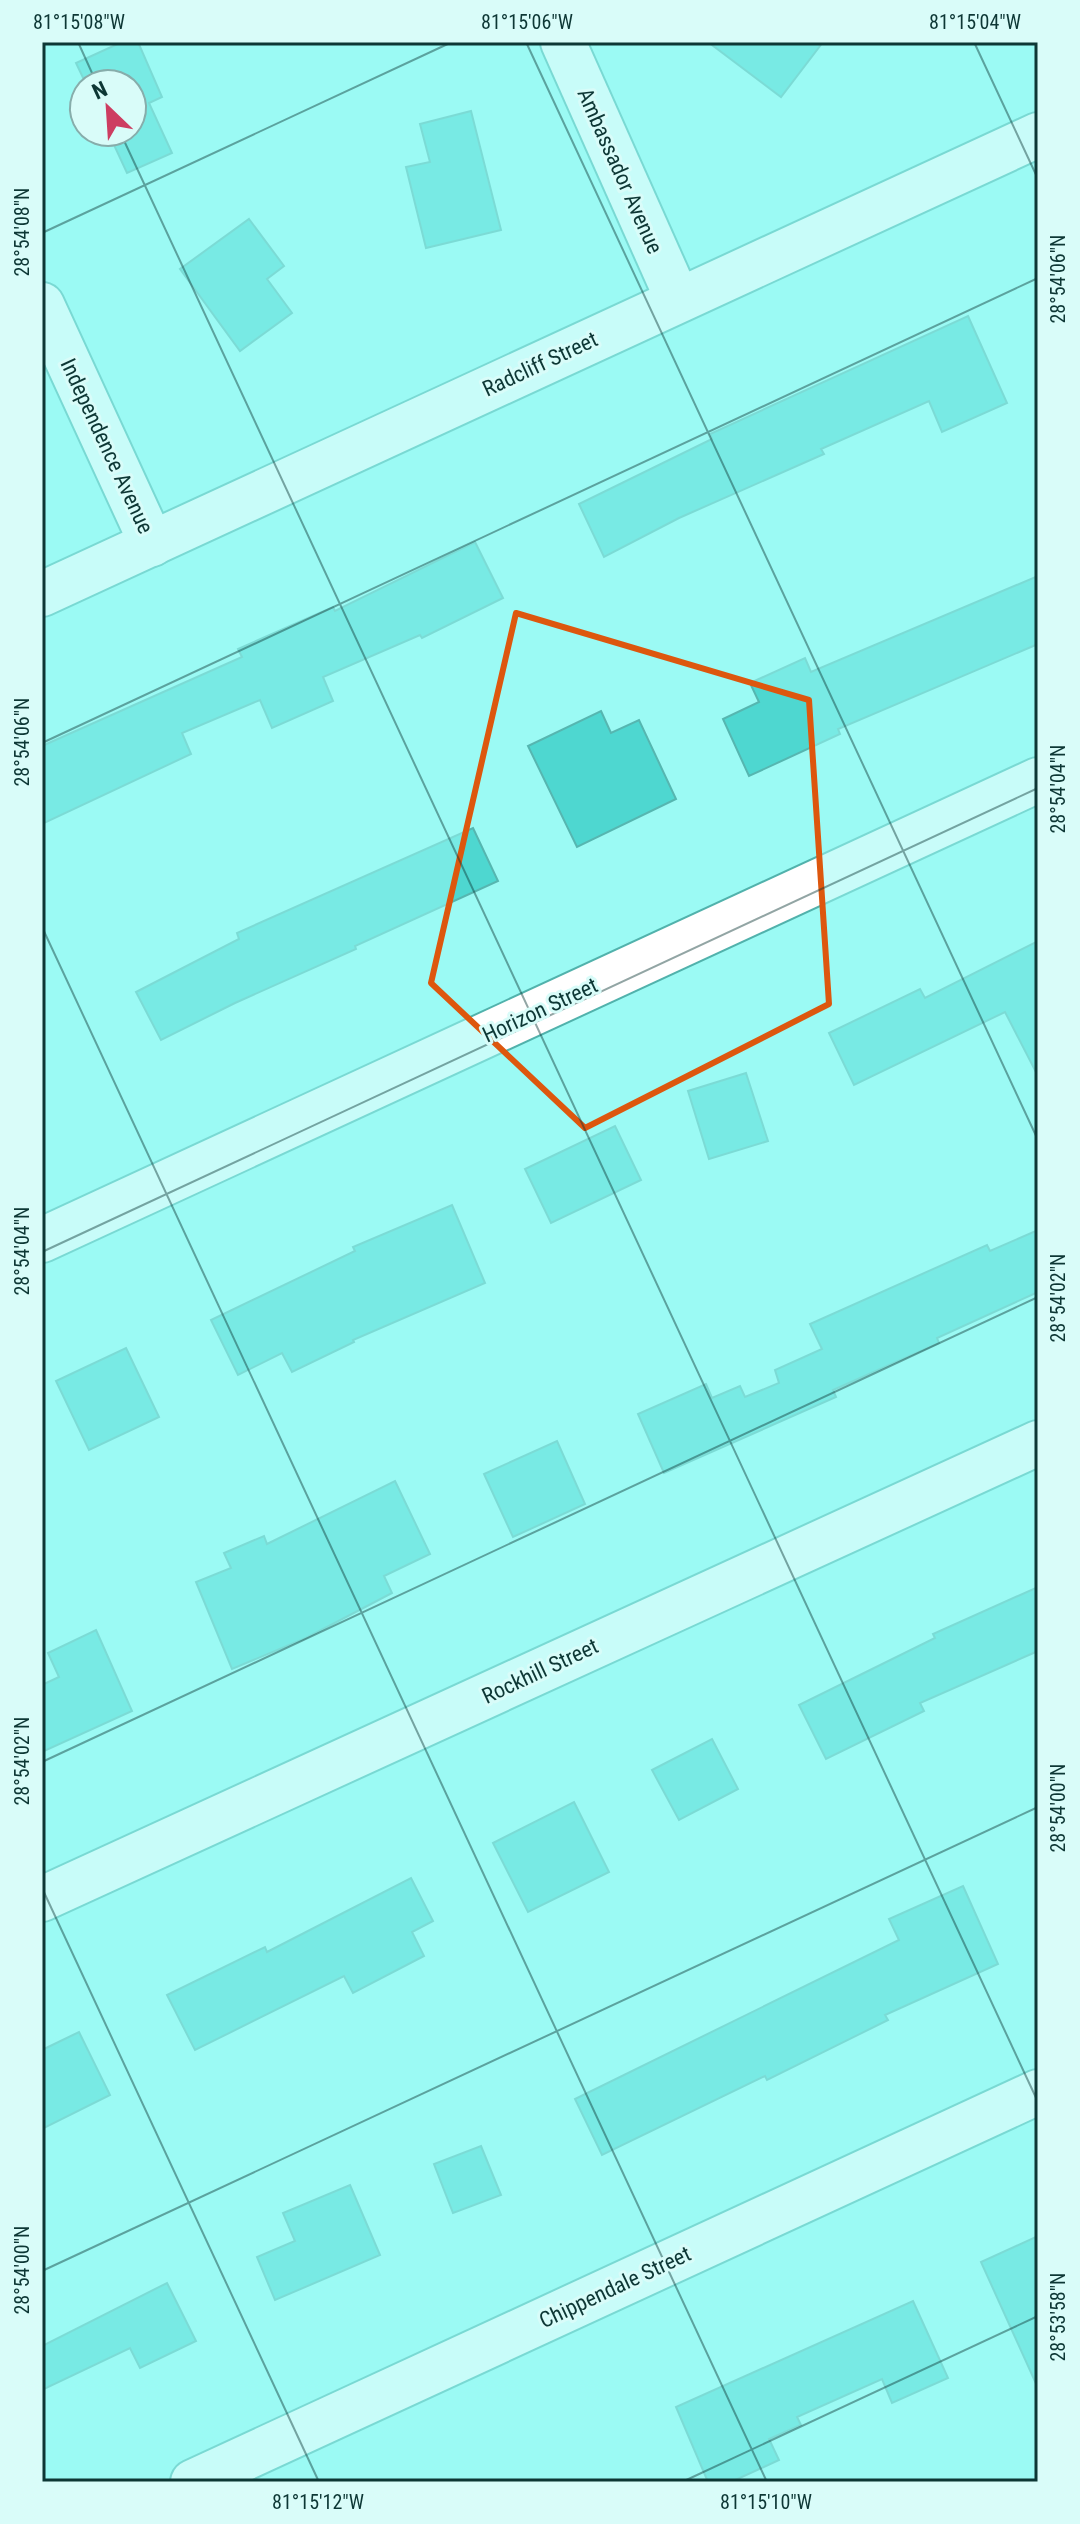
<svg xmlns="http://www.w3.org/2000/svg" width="1080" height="2524" viewBox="0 0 1080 2524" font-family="'Roboto Condensed',sans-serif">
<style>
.building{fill:#4ed7d0;stroke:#56b6b0;stroke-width:2}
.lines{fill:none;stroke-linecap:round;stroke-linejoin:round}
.minor-casing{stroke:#51b2ac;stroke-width:48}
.minor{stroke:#fff;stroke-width:44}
.marked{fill:none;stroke:#dd570e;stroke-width:6;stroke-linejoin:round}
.ticks{fill:none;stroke:#0d3735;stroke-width:2;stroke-opacity:0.45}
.labels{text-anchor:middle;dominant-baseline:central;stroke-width:6;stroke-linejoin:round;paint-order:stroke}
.street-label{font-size:22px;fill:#0d3735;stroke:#d9fcf9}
.neatline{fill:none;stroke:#0d3735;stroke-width:3}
.ticks-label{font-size:20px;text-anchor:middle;fill:#0d3735}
</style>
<rect width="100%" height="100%" fill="#9bfaf4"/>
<!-- building -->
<g class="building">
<path d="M 122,42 L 138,42 L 162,97 L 149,103 L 172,153 L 127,173 L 108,132 L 132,132 L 132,84 L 86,84 L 76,63 Z"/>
<path d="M 708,42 L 823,42 L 781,97 Z"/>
<path d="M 471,111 L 501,230 L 426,248 L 406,167 L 430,162 L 420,124 Z"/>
<path d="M 249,219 L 284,266 L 267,279 L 292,313 L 240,351 L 180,269 Z"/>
<path d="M 968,316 L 1007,403 L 942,432 L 929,401 L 821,449 L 824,454 L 679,518 L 604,557 L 579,504 L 712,439 L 710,434 Z"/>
<path d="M 475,542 L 503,598 L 422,638 L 420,635 L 323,677 L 333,701 L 272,728 L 260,700 L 182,733 L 191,754 L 42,824 L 42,746 L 242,657 L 238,649 L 333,607 L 335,611 Z"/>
<path d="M 1038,576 L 1038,644 L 838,729 L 840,734 L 749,776 L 723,719 L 759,702 L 750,683 L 805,658 L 811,672 Z"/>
<path d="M 601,711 L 611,733 L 639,720 L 676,799 L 577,847 L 528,746 Z"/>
<path d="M 473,828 L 498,881 L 355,946 L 356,949 L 235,1003 L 161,1040 L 136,992 L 239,939 L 237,933 Z"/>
<path d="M 1038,941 L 1038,1076 L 1005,1012 L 854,1085 L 829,1033 L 920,989 L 925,998 Z"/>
<path d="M 746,1073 L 768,1141 L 709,1159 L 688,1091 Z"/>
<path d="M 615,1126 L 641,1180 L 551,1223 L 525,1169 Z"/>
<path d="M 452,1205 L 485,1283 L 353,1340 L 354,1342 L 292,1372 L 282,1353 L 238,1375 L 211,1320 L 355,1251 L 353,1247 Z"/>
<path d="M 1038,1230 L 1038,1292 L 937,1338 L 939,1343 L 833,1390 L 836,1397 L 664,1473 L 638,1414 L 706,1384 L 712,1398 L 740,1386 L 745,1397 L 779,1383 L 775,1370 L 822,1349 L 810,1324 L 987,1245 L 990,1251 Z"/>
<path d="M 126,1348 L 159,1417 L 89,1450 L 56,1381 Z"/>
<path d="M 557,1441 L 585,1504 L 513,1537 L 484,1474 Z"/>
<path d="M 395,1481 L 430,1554 L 384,1576 L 392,1593 L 306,1638 L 232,1669 L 196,1582 L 231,1568 L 224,1553 L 264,1536 L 267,1544 Z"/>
<path d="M 1038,1587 L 1038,1651 L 920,1703 L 924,1711 L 826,1759 L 799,1705 L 935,1638 L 933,1634 Z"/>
<path d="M 96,1630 L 132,1711 L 42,1752 L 42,1685 L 59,1677 L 48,1653 Z"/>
<path d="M 712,1739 L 738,1789 L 679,1820 L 652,1770 Z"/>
<path d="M 574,1802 L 609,1872 L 528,1912 L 493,1843 Z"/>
<path d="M 411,1878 L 433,1921 L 412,1932 L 424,1956 L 353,1993 L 344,1976 L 195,2050 L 167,1995 L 265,1947 L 267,1952 Z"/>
<path d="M 963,1886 L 998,1964 L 885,2015 L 888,2020 L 767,2080 L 765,2076 L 602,2155 L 575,2099 L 899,1940 L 889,1919 Z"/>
<path d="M 79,2032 L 110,2095 L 42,2129 L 42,2050 Z"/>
<path d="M 481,2146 L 501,2195 L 453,2213 L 434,2164 Z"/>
<path d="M 350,2185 L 380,2255 L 275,2300 L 257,2257 L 295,2241 L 283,2213 Z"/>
<path d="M 1038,2236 L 1038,2388 L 981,2262 Z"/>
<path d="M 167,2283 L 196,2341 L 140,2368 L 130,2348 L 42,2390 L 42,2346 Z"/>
<path d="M 913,2301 L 948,2378 L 892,2403 L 882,2379 L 797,2417 L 801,2425 L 769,2439 L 779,2460 L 731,2482 L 708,2482 L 676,2407 Z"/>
</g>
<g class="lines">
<defs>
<g id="minor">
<path d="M 563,42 L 678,300"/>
<path d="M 42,305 L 152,544"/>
<path d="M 42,594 L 1038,135"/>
<path d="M 42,1240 L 1038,780"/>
<path d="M 42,1899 L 1038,1443"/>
<path d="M 193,2482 L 1038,2092"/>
</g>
</defs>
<!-- minor casing -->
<use href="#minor" class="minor-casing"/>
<!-- minor -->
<use href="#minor" class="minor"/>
</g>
<!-- marked area -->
<path d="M0 0H1080V2524H0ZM 516,613 L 809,700 L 829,1004 L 585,1128 L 431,983 Z" fill="#9bfaf4" fill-opacity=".55" fill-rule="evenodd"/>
<path class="marked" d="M 516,613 L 809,700 L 829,1004 L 585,1128 L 431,983 Z"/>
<!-- ticks -->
<path class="ticks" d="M 78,42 L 97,84M 526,42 L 1038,1140M 974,42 L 1038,179M 120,132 L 1038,2102M 42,233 L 452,42M 42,743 L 1038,278M 42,927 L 767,2482M 42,1252 L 1038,788M 42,1762 L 1038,1297M 42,1888 L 319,2482M 42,2271 L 1038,1807M 682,2482 L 1038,2316"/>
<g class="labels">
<!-- street labels -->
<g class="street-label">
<text transform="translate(620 171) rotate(66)">Ambassador Avenue</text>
<text transform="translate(540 364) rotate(-25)">Radcliff Street</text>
<text transform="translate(107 446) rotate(65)">Independence Avenue</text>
<text transform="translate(540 1010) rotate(-25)">Horizon Street</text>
<text transform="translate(540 1671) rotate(-25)">Rockhill Street</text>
<text transform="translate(615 2287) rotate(-25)">Chippendale Street</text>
</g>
</g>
<!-- border -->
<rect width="1080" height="2524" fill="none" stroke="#d9fcf9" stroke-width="88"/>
<!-- north arrow -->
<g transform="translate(108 108) rotate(335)"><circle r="38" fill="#d9fcf9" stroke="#87adab" stroke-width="2"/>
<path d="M0-6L14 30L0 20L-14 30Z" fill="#cd3d61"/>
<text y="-12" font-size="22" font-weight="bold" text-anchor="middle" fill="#0d3735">N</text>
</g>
<rect x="44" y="44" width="992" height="2436" class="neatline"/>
<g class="ticks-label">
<text x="79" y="29">81°15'08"W</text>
<text x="527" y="29">81°15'06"W</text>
<text x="975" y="29">81°15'04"W</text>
<text transform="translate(22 232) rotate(-90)" y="7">28°54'08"N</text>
<text transform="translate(1058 279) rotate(-90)" y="7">28°54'06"N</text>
<text transform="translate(22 742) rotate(-90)" y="7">28°54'06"N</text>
<text transform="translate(1058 789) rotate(-90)" y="7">28°54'04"N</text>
<text transform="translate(22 1251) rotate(-90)" y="7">28°54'04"N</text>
<text transform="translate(1058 1298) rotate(-90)" y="7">28°54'02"N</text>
<text transform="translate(22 1761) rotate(-90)" y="7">28°54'02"N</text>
<text transform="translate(1058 1808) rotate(-90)" y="7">28°54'00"N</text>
<text transform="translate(22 2270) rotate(-90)" y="7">28°54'00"N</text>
<text transform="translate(1058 2317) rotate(-90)" y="7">28°53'58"N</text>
<text x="318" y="2509">81°15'12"W</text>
<text x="766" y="2509">81°15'10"W</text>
</g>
</svg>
